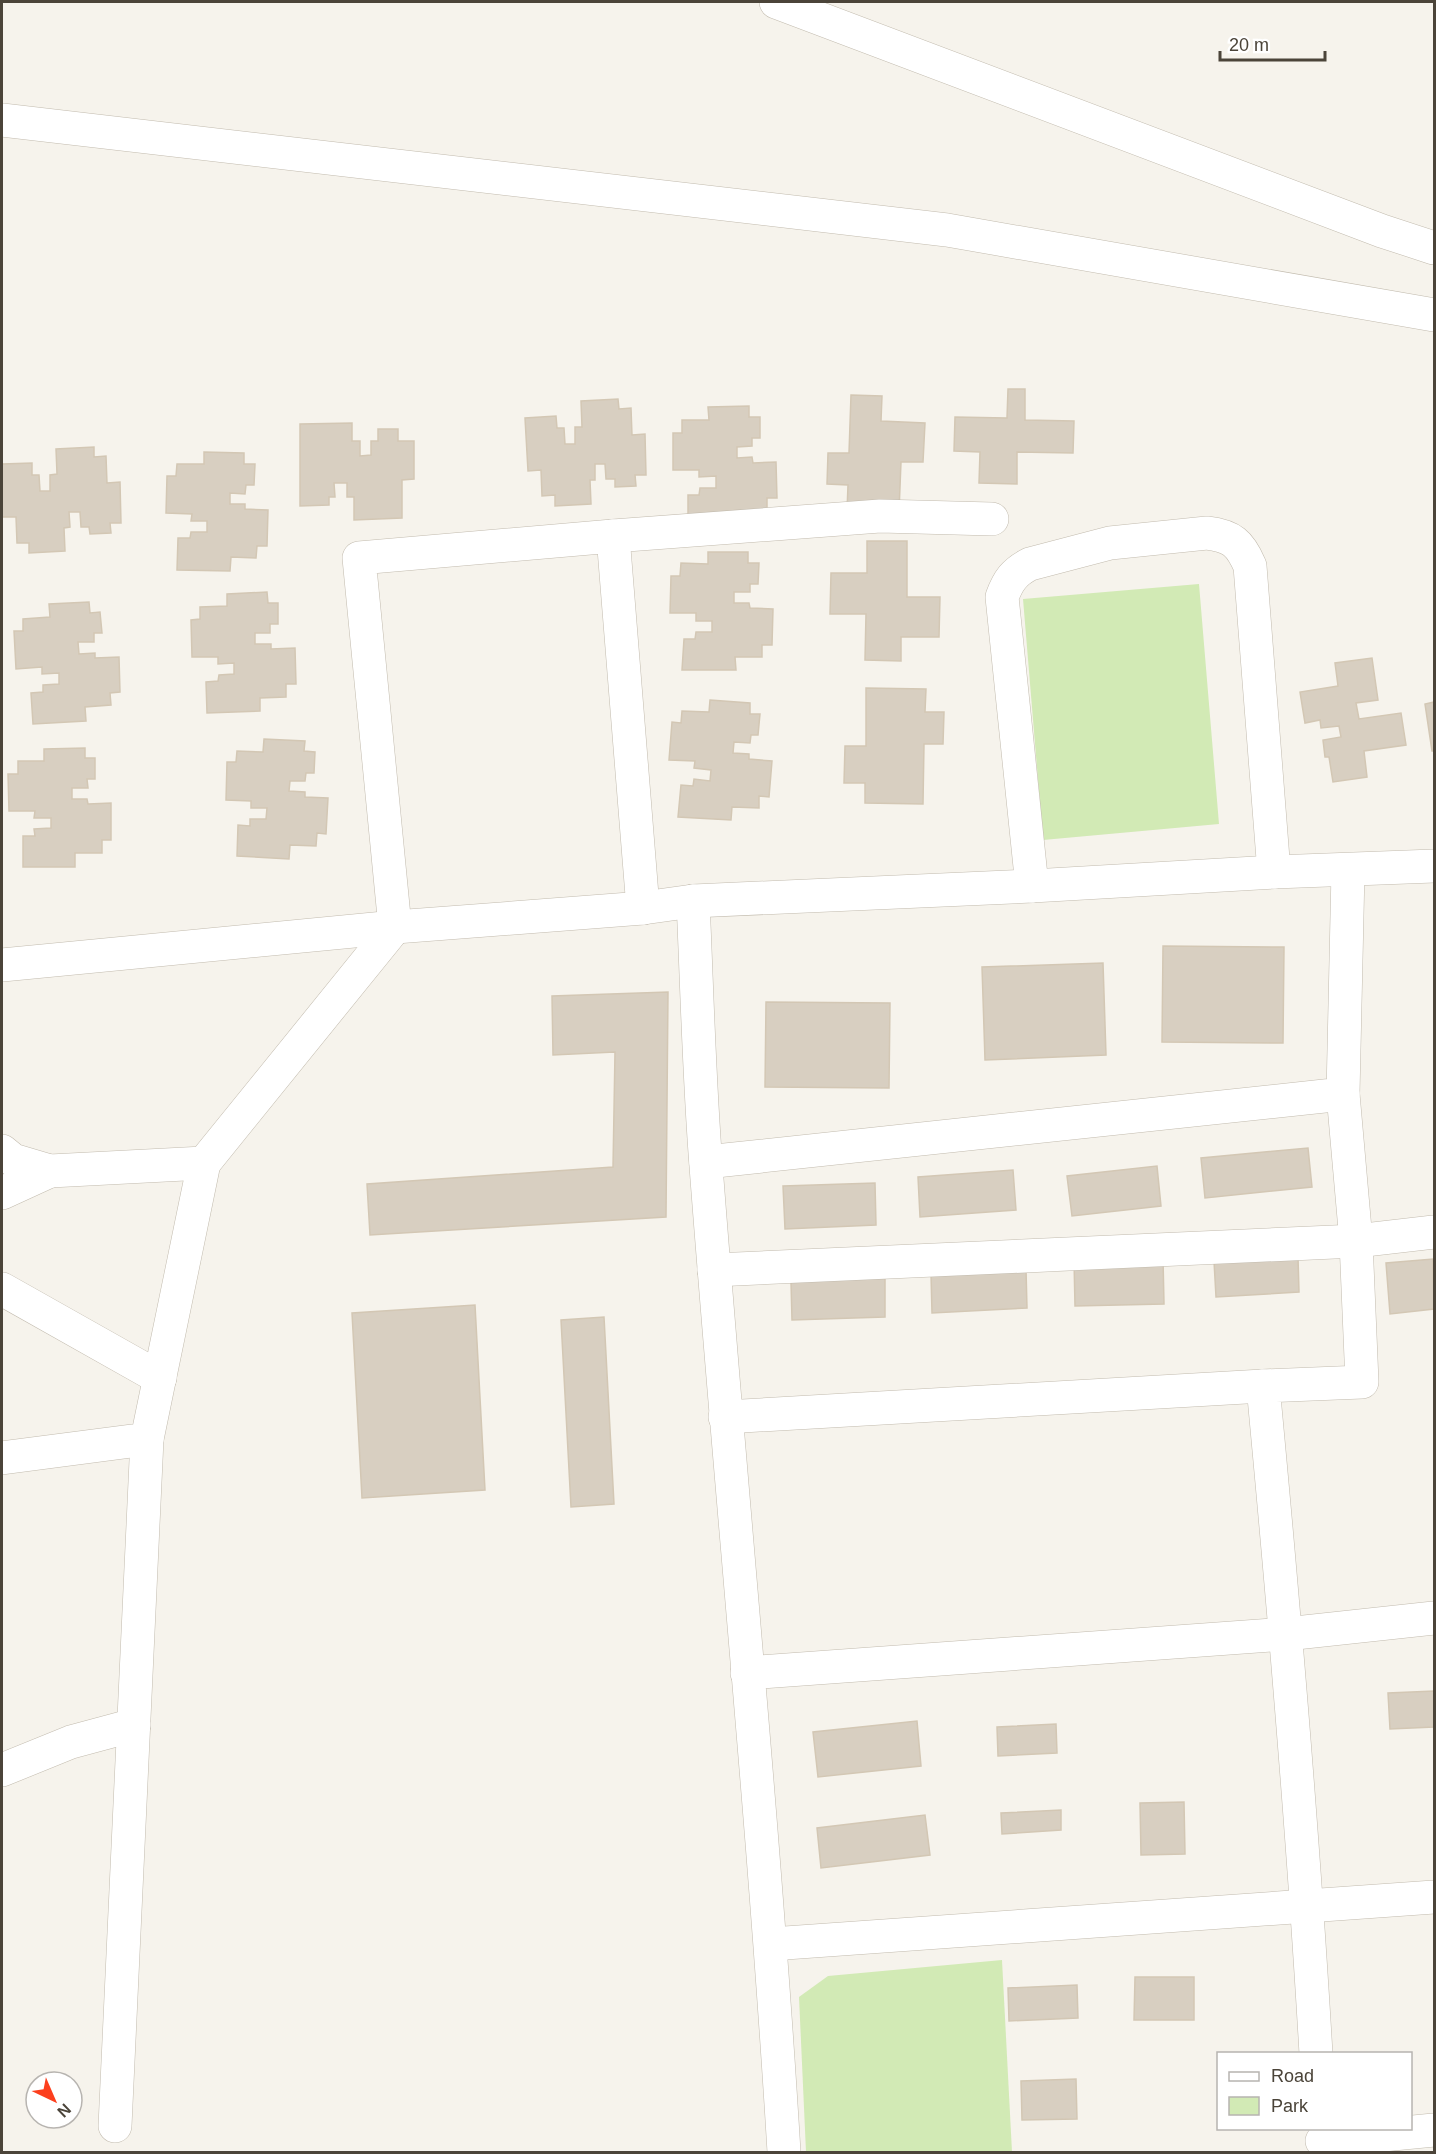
<svg xmlns="http://www.w3.org/2000/svg" width="1436" height="2154" viewBox="0 0 1436 2154" font-family="Arial,sans-serif">
<style>
.green{fill:#d2eab5}
.building{fill:#d8cfc1;stroke:#d3c7b4;stroke-width:1.5}
.lines{fill:none;stroke-linecap:round;stroke-linejoin:round}
.minor-casing{stroke:#c2bbae;stroke-width:34}
.minor{stroke:#fff;stroke-width:33}
</style>
<rect width="100%" height="100%" fill="#f6f3ec"/>
<!-- green -->
<g class="green">
<path d="M 1199,584 L 1219,824 L 1043,840 L 1023,599 Z"/>
<path d="M 1002,1960 L 1012,2152 L 806,2152 L 799,1997 L 828,1976 Z"/>
</g>
<!-- building -->
<g class="building">
<path d="M 1008,389 L 1025,389 L 1025,420 L 1074,421 L 1073,453 L 1017,452 L 1017,484 L 979,483 L 980,452 L 954,451 L 955,417 L 1007,418 Z"/>
<path d="M 851,395 L 882,396 L 881,421 L 925,423 L 923,462 L 901,462 L 899,512 L 847,511 L 848,485 L 827,484 L 828,453 L 849,453 Z"/>
<path d="M 618,399 L 619,409 L 631,408 L 632,435 L 645,434 L 646,475 L 635,475 L 636,486 L 615,487 L 615,479 L 606,479 L 605,464 L 595,464 L 595,480 L 590,480 L 591,504 L 555,506 L 555,495 L 542,496 L 541,470 L 528,471 L 525,418 L 556,416 L 557,428 L 564,428 L 565,444 L 575,444 L 575,427 L 582,427 L 581,401 Z"/>
<path d="M 749,406 L 749,417 L 760,417 L 760,438 L 752,438 L 752,446 L 737,447 L 737,458 L 752,457 L 753,463 L 776,462 L 777,498 L 767,498 L 767,511 L 688,526 L 688,495 L 699,495 L 700,488 L 716,488 L 716,476 L 699,477 L 699,470 L 673,470 L 673,433 L 682,433 L 682,420 L 709,420 L 708,407 Z"/>
<path d="M 352,423 L 352,441 L 360,441 L 360,456 L 371,455 L 371,441 L 378,441 L 378,429 L 398,429 L 398,441 L 414,441 L 414,479 L 402,480 L 402,518 L 354,520 L 354,497 L 347,497 L 347,483 L 334,483 L 335,497 L 329,497 L 329,505 L 300,506 L 300,424 Z"/>
<path d="M 94,447 L 94,457 L 106,456 L 107,483 L 120,482 L 121,523 L 110,523 L 111,533 L 90,534 L 89,527 L 81,527 L 80,512 L 69,512 L 70,527 L 64,528 L 65,551 L 29,553 L 29,543 L 17,543 L 16,517 L 2,517 L 2,464 L 32,463 L 32,475 L 39,475 L 40,491 L 50,491 L 50,475 L 57,474 L 56,449 Z"/>
<path d="M 204,452 L 244,453 L 244,464 L 255,464 L 254,485 L 246,485 L 245,494 L 230,493 L 230,504 L 245,504 L 245,509 L 268,510 L 267,546 L 257,546 L 256,558 L 231,557 L 230,571 L 177,570 L 178,538 L 190,538 L 191,532 L 207,532 L 207,521 L 191,521 L 192,514 L 166,513 L 167,476 L 176,476 L 177,464 L 204,464 Z"/>
<path d="M 867,541 L 907,541 L 907,597 L 940,597 L 939,637 L 901,637 L 901,661 L 865,660 L 866,614 L 830,614 L 831,573 L 867,573 Z"/>
<path d="M 708,552 L 748,552 L 748,563 L 759,563 L 758,584 L 750,584 L 750,592 L 734,592 L 734,603 L 749,603 L 750,608 L 773,609 L 772,645 L 762,645 L 762,657 L 735,657 L 736,670 L 682,670 L 684,639 L 695,639 L 696,632 L 712,632 L 712,621 L 696,621 L 696,613 L 670,613 L 671,576 L 680,576 L 681,563 L 708,564 Z"/>
<path d="M 267,592 L 268,603 L 278,603 L 278,624 L 270,624 L 270,633 L 255,633 L 255,644 L 271,644 L 271,649 L 295,648 L 296,684 L 286,684 L 286,697 L 260,698 L 260,711 L 207,713 L 206,682 L 218,681 L 219,675 L 234,674 L 234,663 L 218,664 L 218,657 L 192,657 L 191,620 L 200,619 L 200,607 L 227,606 L 227,594 Z"/>
<path d="M 89,602 L 90,613 L 100,612 L 102,633 L 94,633 L 94,642 L 78,642 L 79,654 L 95,653 L 95,658 L 119,657 L 120,692 L 110,693 L 111,705 L 85,707 L 86,721 L 33,724 L 31,693 L 43,692 L 43,685 L 59,684 L 59,673 L 42,674 L 42,667 L 16,669 L 14,631 L 23,631 L 23,619 L 50,617 L 49,604 Z"/>
<path d="M 1372,658 L 1378,700 L 1356,703 L 1359,719 L 1401,713 L 1406,745 L 1364,751 L 1367,777 L 1333,782 L 1329,757 L 1325,757 L 1323,740 L 1341,737 L 1339,726 L 1321,728 L 1320,720 L 1305,723 L 1300,692 L 1338,686 L 1335,663 Z"/>
<path d="M 866,688 L 926,689 L 925,712 L 944,712 L 943,744 L 924,744 L 923,804 L 865,803 L 865,783 L 844,783 L 845,746 L 866,746 Z"/>
<path d="M 710,700 L 750,703 L 750,714 L 760,714 L 758,735 L 751,735 L 750,743 L 734,742 L 733,753 L 749,754 L 749,759 L 772,761 L 769,797 L 759,796 L 759,808 L 732,807 L 731,820 L 678,817 L 681,785 L 693,786 L 694,779 L 710,781 L 711,770 L 694,768 L 695,761 L 669,760 L 672,722 L 681,723 L 682,711 L 709,712 Z"/>
<path d="M 1434,702 L 1434,751 L 1432,751 L 1425,704 Z"/>
<path d="M 264,739 L 305,741 L 304,751 L 315,752 L 314,773 L 306,773 L 305,781 L 290,781 L 289,791 L 305,792 L 305,797 L 328,798 L 326,834 L 317,833 L 316,846 L 290,845 L 289,859 L 237,856 L 238,825 L 250,826 L 250,819 L 266,819 L 267,808 L 251,808 L 251,801 L 226,800 L 227,762 L 236,762 L 237,751 L 263,752 Z"/>
<path d="M 85,748 L 85,758 L 95,758 L 95,779 L 87,779 L 88,788 L 72,788 L 72,799 L 87,799 L 88,804 L 111,803 L 111,840 L 102,840 L 102,853 L 75,853 L 75,867 L 23,867 L 23,836 L 35,836 L 34,829 L 51,828 L 51,818 L 34,818 L 35,811 L 9,811 L 8,774 L 18,774 L 18,761 L 44,761 L 44,749 Z"/>
<path d="M 1163,946 L 1284,947 L 1283,1043 L 1162,1042 Z"/>
<path d="M 1103,963 L 1106,1055 L 985,1060 L 982,967 Z"/>
<path d="M 668,992 L 666,1217 L 370,1235 L 367,1184 L 613,1167 L 615,1052 L 553,1055 L 552,996 Z"/>
<path d="M 766,1002 L 890,1003 L 889,1088 L 765,1087 Z"/>
<path d="M 1308,1148 L 1312,1187 L 1205,1198 L 1201,1158 Z"/>
<path d="M 1157,1166 L 1161,1206 L 1072,1216 L 1067,1176 Z"/>
<path d="M 1013,1170 L 1016,1210 L 920,1217 L 918,1177 Z"/>
<path d="M 875,1183 L 876,1225 L 785,1229 L 783,1186 Z"/>
<path d="M 1298,1257 L 1299,1292 L 1216,1297 L 1214,1261 Z"/>
<path d="M 1163,1258 L 1164,1304 L 1075,1306 L 1074,1260 Z"/>
<path d="M 1433,1259 L 1434,1309 L 1390,1314 L 1386,1263 Z"/>
<path d="M 1026,1269 L 1027,1308 L 932,1313 L 931,1274 Z"/>
<path d="M 885,1278 L 885,1317 L 792,1320 L 791,1282 Z"/>
<path d="M 475,1305 L 485,1490 L 362,1498 L 352,1313 Z"/>
<path d="M 604,1317 L 614,1504 L 571,1507 L 561,1320 Z"/>
<path d="M 1434,1691 L 1434,1727 L 1390,1729 L 1388,1693 Z"/>
<path d="M 917,1721 L 921,1766 L 818,1777 L 813,1732 Z"/>
<path d="M 1056,1724 L 1057,1753 L 998,1756 L 997,1727 Z"/>
<path d="M 1184,1802 L 1185,1854 L 1141,1855 L 1140,1803 Z"/>
<path d="M 1061,1810 L 1061,1830 L 1002,1834 L 1001,1813 Z"/>
<path d="M 925,1815 L 930,1855 L 821,1868 L 817,1828 Z"/>
<path d="M 1135,1977 L 1194,1977 L 1194,2020 L 1134,2020 Z"/>
<path d="M 1077,1985 L 1078,2018 L 1009,2021 L 1008,1988 Z"/>
<path d="M 1076,2079 L 1077,2119 L 1022,2120 L 1021,2081 Z"/>
</g>
<g class="lines">
<defs>
<g id="minor">
<path d="M 776,2 L 1382,231 L 1434,248"/>
<path d="M 2,120 L 947,230 L 1434,315"/>
<path d="M 613,536 L 880,516 L 992,519"/>
<path d="M 1032,886 L 1002,597 C 1008,581 1014,572 1030,564 L 1110,543 L 1207,533 C 1232,536 1240,543 1250,566 L 1274,872"/>
<path d="M 693,901 C 697,989 699,1078 706,1166 C 731,1495 764,1823 784,2152"/>
<path d="M 2,965 L 395,927 L 643,908 L 693,901 L 1032,886 L 1274,872 L 1434,866"/>
<path d="M 2,1151 L 13,1160 L 50,1171 L 204,1163 L 395,927 L 359,558 L 613,536 L 643,908"/>
<path d="M 706,1162 L 1343,1094 L 1348,871"/>
<path d="M 2,1193 L 50,1171"/>
<path d="M 714,1270 L 1356,1241 L 1434,1232"/>
<path d="M 2,1289 L 160,1378"/>
<path d="M 725,1417 L 1263,1386"/>
<path d="M 2,1458 L 147,1439 L 204,1163"/>
<path d="M 747,1673 L 1286,1634 L 1434,1618"/>
<path d="M 2,1770 L 71,1742 L 134,1725"/>
<path d="M 771,1944 L 1434,1897"/>
<path d="M 1316,2054 C 1303,1831 1284,1608 1263,1386 L 1362,1382 L 1356,1241 L 1343,1094"/>
<path d="M 115,2126 L 147,1439"/>
<path d="M 1322,2141 L 1434,2130"/>
</g>
</defs>
<!-- minor casing -->
<use href="#minor" class="minor-casing"/>
<!-- minor -->
<use href="#minor" class="minor"/>
</g>
<!-- border -->
<rect width="1436" height="2154" fill="none" stroke="#4b4439" stroke-width="6"/>
<!-- legend -->
<rect x="1217" y="2052" width="195" height="78" fill="#ffffff" stroke="#b7b4b0" stroke-width="1.5"/>
<rect x="1229" y="2072" width="30" height="9" fill="#ffffff" stroke="#b7b4b0" stroke-width="1.5"/>
<text x="1271" y="2082" font-size="18" fill="#4b4439">Road</text>
<rect x="1229" y="2097" width="30" height="18" fill="#d2eab5" stroke="#b7b4b0" stroke-width="1.5"/>
<text x="1271" y="2112" font-size="18" fill="#4b4439">Park</text>
<!-- north arrow -->
<g transform="translate(54 2100) rotate(136)"><circle r="28" fill="#ffffff" stroke="#b7b4b0" stroke-width="1.5"/>
<path d="M0-4.5L10 22L0 15L-10 22Z" fill="#fc3f1d"/>
<text y="-9" font-size="16" font-weight="bold" text-anchor="middle" fill="#4b4439">N</text>
</g>
<!-- scale -->
<path d="M1220 51v9h105v-9" fill="none" stroke="#4b4439" stroke-width="3"/>
<text x="1229" y="51" font-size="18" fill="#4b4439" stroke="#ffffff" stroke-width="4.5" paint-order="stroke">20 m</text>
</svg>
